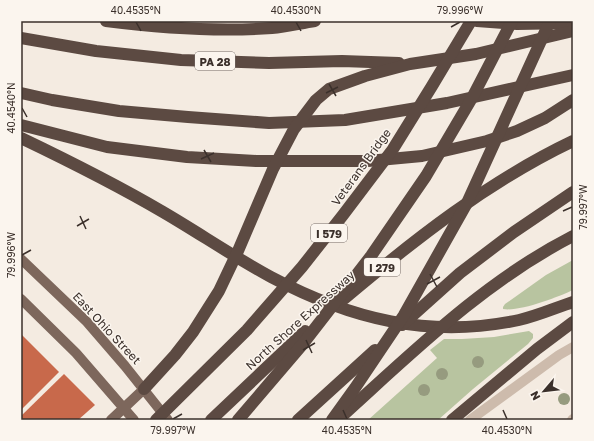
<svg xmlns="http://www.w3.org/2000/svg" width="594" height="441" viewBox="0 0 594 441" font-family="'Golos Text',sans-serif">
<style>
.green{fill:#b8c4a0}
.building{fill:#c8694b}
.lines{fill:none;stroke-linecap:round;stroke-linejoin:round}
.minor{stroke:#cdbbac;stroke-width:10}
.tertiary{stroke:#cdbbac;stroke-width:10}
.primary{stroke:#7d675c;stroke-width:10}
.motorway{stroke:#5c4a42;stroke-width:12}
.tree{fill:#969b7f}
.ticks{fill:none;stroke:#3b302b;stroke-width:1.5}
.labels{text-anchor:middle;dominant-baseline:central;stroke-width:3;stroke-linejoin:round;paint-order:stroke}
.shield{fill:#fbf5ee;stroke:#756b66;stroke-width:1}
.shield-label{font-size:11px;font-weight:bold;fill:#3b302b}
.street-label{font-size:12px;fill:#3b302b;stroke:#fbf5ee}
.neatline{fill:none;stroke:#3b302b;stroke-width:1.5}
.ticks-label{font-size:10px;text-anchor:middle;fill:#3b302b}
</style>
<rect width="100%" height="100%" fill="#f4ebe1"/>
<!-- green -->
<g class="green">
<path d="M 573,260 L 573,290 C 558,297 519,312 503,309 L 503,307 L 505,304 L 546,275 Z"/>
<path d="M 529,331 L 533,334 L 533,338 L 528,344 L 473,389 L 438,420 L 368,420 L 437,358 L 430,350 L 444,339 L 462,339 L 494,337 Z"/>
</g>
<!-- building -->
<g class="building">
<path d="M 21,334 L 59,372 L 22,409 L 21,408 Z"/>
<path d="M 64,374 L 95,405 L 78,420 L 21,420 L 21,416 Z"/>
</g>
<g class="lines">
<!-- minor -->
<path class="minor" d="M 572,420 L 573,419"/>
<!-- tertiary -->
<path class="tertiary" d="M 470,420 L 559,355 L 573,347"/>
<!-- primary -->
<g class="primary">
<path d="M 21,259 L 87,322 L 125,366 L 168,420"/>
<path d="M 21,299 L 76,353 L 134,420"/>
<path d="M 111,420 L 144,389"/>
</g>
<!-- motorway -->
<g class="motorway">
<path d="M 106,21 C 161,28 217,32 272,28 C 287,27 301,23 315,21"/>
<path d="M 477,21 L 517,24 L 573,23"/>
<path d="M 21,38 L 96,51 L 181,60 L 269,63 L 342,61 L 399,63"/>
<path d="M 21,93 L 52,100 L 119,111 L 188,117 L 269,123 L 345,120 L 447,103 L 573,75"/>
<path d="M 21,125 L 107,147 L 187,157 L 256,161 L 368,161 L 422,156 L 487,141 L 517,131 L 545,118 L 573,100"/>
<path d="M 21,138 C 69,161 117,185 163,212 C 199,233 234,257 271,277 C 350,319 429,339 519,320 C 537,316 555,308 573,302"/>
<path d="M 344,299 C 415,239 489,181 573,141"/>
<path d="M 402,325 L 460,273 L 514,232 L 573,192"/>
<path d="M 144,389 L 175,355 L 193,332 L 219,291 L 238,251 L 273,169 L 294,129 L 316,100 L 329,89 L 365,76 L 410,64 L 476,54 L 573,31"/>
<path d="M 341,417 C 414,351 485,281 573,236"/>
<path d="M 156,420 L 247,330 L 302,267 L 343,215 L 393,149 L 432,86 L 471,21"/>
<path d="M 211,420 L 305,331"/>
<path d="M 238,420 L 302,345 L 371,256 L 426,176 L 472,98 L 512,21"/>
<path d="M 298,420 L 375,350"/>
<path d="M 332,420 L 355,388 L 404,315 L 467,203 L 550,21"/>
<path d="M 452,420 L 537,349 L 573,322"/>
</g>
</g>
<!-- trees -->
<g class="tree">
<circle cx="478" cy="362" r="6"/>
<circle cx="442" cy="374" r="6"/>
<circle cx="424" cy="390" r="6"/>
<circle cx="564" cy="399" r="6"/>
</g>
<!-- ticks -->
<path class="ticks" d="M 136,22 L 141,31M 296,22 L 301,31M 451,27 L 460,22M 329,84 L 336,96M 326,93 L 338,87M 22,108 L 27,117M 204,150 L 211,162M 201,159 L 214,153M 563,211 L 572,207M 80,216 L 86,229M 77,226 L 89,219M 22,255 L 31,250M 430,274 L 437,287M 427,284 L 440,277M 306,340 L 312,353M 303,350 L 315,343M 343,410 L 347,419M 503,410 L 507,419M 173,419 L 182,414"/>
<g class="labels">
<!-- shield labels -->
<g class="shield">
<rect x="195" y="52" width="40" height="18" rx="3"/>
<rect x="311" y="224" width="36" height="18" rx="3"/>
<rect x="364" y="258" width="36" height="18" rx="3"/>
</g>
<g class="shield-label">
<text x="215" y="61">PA 28</text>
<text x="329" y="233">I 579</text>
<text x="382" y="267">I 279</text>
</g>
<!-- street labels -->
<g class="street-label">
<text transform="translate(361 167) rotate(-54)">Veterans Bridge</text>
<text transform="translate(300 320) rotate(-42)">North Shore Expressway</text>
<text transform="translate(107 328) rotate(47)">East Ohio Street</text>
</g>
</g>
<!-- border -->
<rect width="594" height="441" fill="none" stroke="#fbf5ee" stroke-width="44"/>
<!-- north arrow -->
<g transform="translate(544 391) rotate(242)" stroke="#fbf5ee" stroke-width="3" paint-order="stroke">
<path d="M0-3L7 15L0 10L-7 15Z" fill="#3b302b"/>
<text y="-6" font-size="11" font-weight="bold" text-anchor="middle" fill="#3b302b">N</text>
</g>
<rect x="22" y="22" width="550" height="397" class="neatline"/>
<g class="ticks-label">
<text x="136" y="14">40.4535°N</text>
<text x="296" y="14">40.4530°N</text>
<text x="460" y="14">79.996°W</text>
<text transform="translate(11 108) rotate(-90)" y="4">40.4540°N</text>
<text transform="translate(583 207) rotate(-90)" y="4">79.997°W</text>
<text transform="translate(11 255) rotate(-90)" y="4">79.996°W</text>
<text x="173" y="434">79.997°W</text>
<text x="347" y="434">40.4535°N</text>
<text x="507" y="434">40.4530°N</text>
</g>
</svg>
